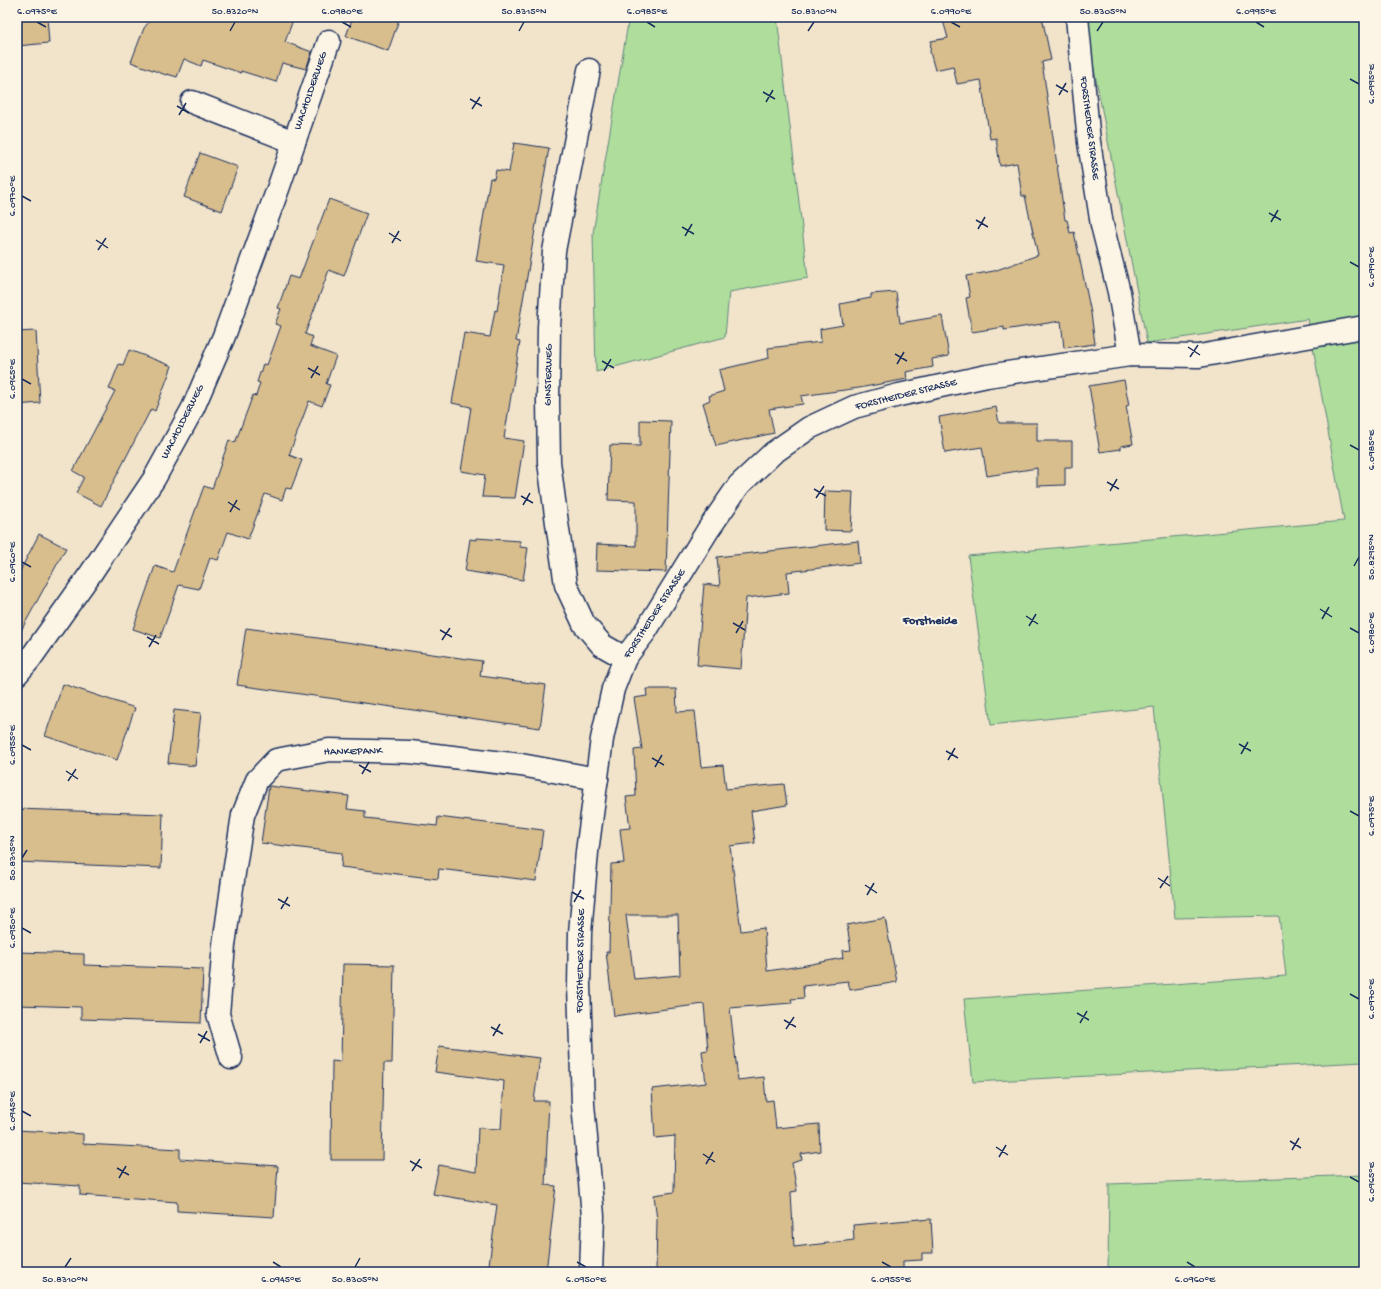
<svg xmlns="http://www.w3.org/2000/svg" width="1381" height="1289" viewBox="0 0 1381 1289" font-family="'Gochi Hand',sans-serif">
<style>
.green{fill:#aedd9c;stroke:#64867d}
.building{fill:#d8bd8d;stroke:#1b2f5e;fill-rule:evenodd}
.lines{fill:none;stroke-linecap:round;stroke-linejoin:round}
.street-casing{stroke:#1b2f5e;stroke-width:25}
.street{stroke:#fcf5e5;stroke-width:22}
.ticks{fill:none;stroke:#1b2f5e;stroke-width:1.5}
.labels{text-anchor:middle;dominant-baseline:central;stroke-width:4;stroke-linejoin:round;paint-order:stroke}
.street-label{font-size:11px;fill:#1b2f5e;stroke:#fcf5e5}
.neighbourhood-label{font-size:12px;font-weight:bold;fill:#1b2f5e;stroke:#fcf5e5}
.neatline{fill:none;stroke:#1b2f5e;stroke-width:1.5}
.ticks-label{font-size:10px;text-anchor:middle;fill:#1b2f5e}
</style>
<rect width="100%" height="100%" fill="#f1e4cb"/>
<filter id="ink" filterUnits="userSpaceOnUse"><feTurbulence type="fractalNoise" baseFrequency=".025" numOctaves="2"/><feDisplacementMap in="SourceGraphic" scale="8" xChannelSelector="R" yChannelSelector="G"/><feConvolveMatrix kernelMatrix="1 2 1 2 8 2 1 2 1" color-interpolation-filters="sRGB"/></filter>
<g filter="url(#ink)">
<!-- green -->
<g class="green">
<path d="M 629,17 L 777,17 L 808,278 L 729,292 L 725,337 L 596,372 L 593,233 Z"/>
<path d="M 1084,17 L 1364,17 L 1364,1062 L 973,1082 L 964,999 L 1286,976 L 1279,916 L 1175,918 L 1154,707 L 991,725 L 968,556 L 1344,521 L 1308,319 L 1147,343 Z"/>
<path d="M 1364,1175 L 1364,1272 L 1108,1272 L 1109,1184 Z"/>
</g>
<!-- building -->
<g class="building">
<path d="M 17,17 L 47,17 L 49,43 L 17,46 Z"/>
<path d="M 153,17 L 294,17 L 285,42 L 312,52 L 306,69 L 282,63 L 276,82 L 241,71 L 241,73 L 203,60 L 201,66 L 184,59 L 177,77 L 167,74 L 166,75 L 131,62 L 144,28 Z"/>
<path d="M 353,17 L 400,17 L 388,51 L 346,36 Z"/>
<path d="M 942,17 L 1042,17 L 1051,60 L 1042,62 L 1065,220 L 1067,220 L 1070,233 L 1074,232 L 1091,313 L 1095,344 L 1064,348 L 1061,321 L 1004,330 L 1004,327 L 972,332 L 966,298 L 970,297 L 966,276 L 994,271 L 1038,255 L 1025,196 L 1022,196 L 1017,163 L 1000,166 L 996,138 L 990,139 L 981,80 L 957,84 L 953,66 L 935,70 L 930,52 L 931,41 L 948,38 Z"/>
<path d="M 514,143 L 549,148 L 516,341 L 520,342 L 504,438 L 524,441 L 515,498 L 482,497 L 485,475 L 461,471 L 471,407 L 452,403 L 464,333 L 490,337 L 495,310 L 497,311 L 504,265 L 476,261 L 490,178 L 494,179 L 496,170 L 509,172 Z"/>
<path d="M 200,153 L 238,167 L 222,211 L 184,197 Z"/>
<path d="M 329,199 L 367,213 L 344,276 L 329,270 L 305,334 L 313,337 L 310,346 L 336,356 L 326,384 L 330,385 L 322,406 L 309,401 L 289,455 L 302,460 L 291,489 L 286,488 L 282,500 L 265,494 L 248,539 L 228,532 L 218,560 L 210,558 L 199,589 L 179,585 L 160,638 L 133,629 L 155,566 L 173,572 L 204,486 L 212,489 L 229,440 L 235,443 L 253,395 L 256,396 L 260,383 L 257,382 L 263,364 L 267,365 L 281,326 L 275,324 L 281,309 L 278,308 L 289,276 L 299,279 Z"/>
<path d="M 896,292 L 900,323 L 942,316 L 949,356 L 932,359 L 933,367 L 906,372 L 907,379 L 859,388 L 801,396 L 803,404 L 769,409 L 774,433 L 716,446 L 703,403 L 710,400 L 709,396 L 724,391 L 719,370 L 769,358 L 768,348 L 821,342 L 820,329 L 843,325 L 840,304 L 871,298 L 871,294 Z"/>
<path d="M 36,331 L 40,403 L 17,405 L 17,332 Z"/>
<path d="M 129,350 L 172,366 L 155,411 L 151,409 L 101,506 L 76,493 L 84,477 L 73,471 L 115,391 L 109,389 L 119,364 L 123,365 Z"/>
<path d="M 1124,380 L 1129,405 L 1126,406 L 1133,444 L 1121,446 L 1121,449 L 1100,452 L 1089,386 Z"/>
<path d="M 996,407 L 999,423 L 1037,423 L 1037,441 L 1072,441 L 1072,467 L 1065,467 L 1065,485 L 1037,486 L 1037,468 L 987,476 L 982,447 L 945,453 L 939,417 Z"/>
<path d="M 640,420 L 671,421 L 666,572 L 596,570 L 597,544 L 636,546 L 636,501 L 608,500 L 610,445 L 640,446 Z"/>
<path d="M 825,491 L 853,492 L 851,531 L 824,530 Z"/>
<path d="M 39,534 L 66,548 L 17,638 L 17,577 Z"/>
<path d="M 476,538 L 520,541 L 520,547 L 528,548 L 523,580 L 465,571 L 470,539 L 476,540 Z"/>
<path d="M 858,541 L 860,563 L 787,572 L 789,593 L 746,598 L 741,669 L 697,665 L 704,584 L 720,586 L 717,557 Z"/>
<path d="M 246,628 L 482,661 L 480,676 L 546,685 L 540,728 L 237,685 Z"/>
<path d="M 63,684 L 135,708 L 117,760 L 45,736 Z"/>
<path d="M 646,689 L 676,689 L 677,712 L 695,711 L 701,767 L 723,765 L 726,789 L 784,784 L 787,805 L 751,811 L 755,843 L 730,846 L 741,931 L 764,928 L 767,971 L 801,966 L 843,958 L 842,951 L 851,950 L 847,925 L 885,918 L 897,982 L 850,990 L 848,981 L 803,986 L 804,998 L 791,999 L 792,1003 L 730,1008 L 738,1080 L 764,1077 L 766,1101 L 773,1100 L 776,1128 L 819,1124 L 820,1151 L 801,1154 L 802,1160 L 792,1163 L 797,1191 L 791,1192 L 794,1247 L 854,1240 L 853,1225 L 920,1219 L 920,1220 L 931,1219 L 933,1253 L 922,1253 L 922,1260 L 903,1261 L 903,1270 L 880,1272 L 770,1272 L 770,1269 L 728,1272 L 656,1272 L 657,1220 L 654,1195 L 674,1192 L 675,1136 L 655,1138 L 652,1089 L 706,1083 L 702,1051 L 708,1050 L 704,1004 L 614,1016 L 606,952 L 609,952 L 611,864 L 624,863 L 620,829 L 630,828 L 626,797 L 636,796 L 634,750 L 642,749 L 634,698 L 647,696 ZM 626,915 L 678,915 L 680,975 L 634,979 Z"/>
<path d="M 174,710 L 201,713 L 195,766 L 168,763 Z"/>
<path d="M 269,786 L 349,796 L 347,809 L 365,811 L 365,818 L 437,826 L 438,817 L 543,830 L 536,881 L 439,869 L 438,879 L 341,867 L 342,853 L 261,843 Z"/>
<path d="M 17,809 L 163,814 L 161,868 L 17,862 Z"/>
<path d="M 17,952 L 84,954 L 84,965 L 203,969 L 201,1023 L 81,1019 L 81,1007 L 17,1005 Z"/>
<path d="M 343,964 L 394,965 L 392,1063 L 384,1063 L 382,1160 L 331,1160 L 332,1061 L 341,1062 Z"/>
<path d="M 439,1046 L 540,1058 L 534,1101 L 549,1101 L 545,1185 L 556,1186 L 546,1272 L 488,1272 L 497,1205 L 433,1194 L 439,1165 L 476,1172 L 478,1128 L 501,1129 L 504,1081 L 435,1072 Z"/>
<path d="M 17,1130 L 83,1134 L 83,1144 L 180,1149 L 180,1159 L 278,1166 L 274,1217 L 177,1211 L 177,1202 L 80,1195 L 80,1186 L 17,1182 Z"/>
</g>
<g class="lines">
<defs>
<g id="street">
<path d="M 1077,17 L 1089,142 L 1102,225 L 1119,292 L 1130,355"/>
<path d="M 589,70 L 554,251 L 549,327 L 548,401 L 549,462 L 557,523 L 566,585 L 584,624 L 602,645 L 625,658"/>
<path d="M 192,102 L 294,142"/>
<path d="M 17,674 L 30,659 L 91,573 L 154,479 L 193,408 L 224,336 L 279,186 L 329,41"/>
<path d="M 231,1058 L 218,1014 L 224,945 L 234,873 L 243,815 L 257,780 L 276,760 L 329,750 L 410,752 L 521,765 L 597,779"/>
<path d="M 591,1272 L 593,1216 L 583,1104 L 579,986 L 580,933 L 587,852 L 602,739 L 613,689 L 625,658 L 645,632 L 708,530 L 739,485 L 773,453 L 809,428 L 854,407 L 899,395 L 987,376 L 1130,355 L 1199,356 L 1364,327"/>
</g>
</defs>
<!-- street casing -->
<use href="#street" class="street-casing"/>
<!-- street -->
<use href="#street" class="street"/>
</g>
</g>
<!-- ticks -->
<path class="ticks" d="M 37,22 L 46,27M 342,22 L 351,27M 647,22 L 655,27M 951,22 L 960,27M 1256,22 L 1264,27M 230,31 L 235,22M 519,31 L 524,22M 808,31 L 814,22M 1097,31 L 1103,22M 1350,79 L 1359,84M 1056,85 L 1068,92M 763,92 L 775,99M 1059,95 L 1066,83M 470,99 L 482,106M 766,102 L 773,90M 177,106 L 189,113M 472,109 L 480,97M 179,115 L 186,103M 22,196 L 31,201M 1269,213 L 1281,220M 976,220 L 988,227M 1271,222 L 1278,210M 682,227 L 694,234M 978,229 L 985,217M 389,233 L 401,241M 685,236 L 692,224M 96,240 L 108,248M 392,243 L 399,231M 98,250 L 106,238M 1350,262 L 1359,267M 1188,347 L 1200,355M 895,354 L 907,361M 1190,357 L 1198,345M 602,361 L 614,368M 897,364 L 904,352M 308,368 L 320,375M 604,371 L 611,359M 311,378 L 318,366M 22,379 L 31,384M 1350,445 L 1359,450M 1107,482 L 1119,489M 814,489 L 826,496M 1110,491 L 1117,479M 521,496 L 533,503M 816,498 L 824,486M 228,502 L 240,510M 523,505 L 530,493M 230,512 L 237,500M 22,562 L 31,567M 1354,566 L 1359,557M 1320,609 L 1332,617M 1026,616 L 1038,624M 1322,619 L 1329,607M 733,623 L 745,630M 1029,626 L 1036,614M 1350,628 L 1359,633M 440,630 L 452,637M 736,633 L 743,621M 147,637 L 159,644M 442,640 L 450,628M 149,647 L 156,635M 1239,744 L 1251,751M 22,745 L 31,750M 946,751 L 958,758M 1241,754 L 1248,742M 652,758 L 664,765M 948,760 L 955,748M 359,765 L 371,772M 655,767 L 662,755M 66,771 L 78,779M 362,774 L 369,762M 68,781 L 76,769M 1350,811 L 1359,816M 22,858 L 27,850M 1158,878 L 1170,886M 865,885 L 877,893M 1160,888 L 1168,876M 572,892 L 584,899M 867,895 L 874,883M 278,899 L 290,906M 574,902 L 581,890M 281,909 L 288,897M 22,928 L 31,933M 1350,994 L 1359,999M 1077,1013 L 1089,1020M 784,1020 L 796,1027M 1080,1023 L 1087,1011M 491,1027 L 503,1034M 786,1029 L 794,1017M 198,1034 L 210,1041M 493,1036 L 500,1024M 200,1043 L 207,1031M 22,1111 L 31,1116M 1290,1141 L 1301,1148M 996,1147 L 1008,1155M 1292,1150 L 1299,1138M 703,1154 L 715,1162M 999,1157 L 1006,1145M 410,1161 L 422,1168M 706,1164 L 713,1152M 117,1168 L 129,1175M 412,1171 L 420,1159M 1350,1177 L 1359,1182M 119,1178 L 126,1166M 273,1262 L 281,1267M 577,1262 L 586,1267M 882,1262 L 891,1267M 1187,1262 L 1195,1267M 65,1267 L 71,1258M 355,1267 L 360,1258"/>
<g class="labels">
<!-- street labels -->
<g class="street-label">
<text transform="translate(311 91) rotate(-71)">WACHOLDERWEG</text>
<text transform="translate(1089 128) rotate(83)">FORSTHEIDER STRASSE</text>
<text transform="translate(549 375) rotate(-89)">GINSTERWEG</text>
<text transform="translate(906 395) rotate(-14)">FORSTHEIDER STRASSE</text>
<text transform="translate(183 422) rotate(-63)">WACHOLDERWEG</text>
<text transform="translate(655 614) rotate(-57)">FORSTHEIDER STRASSE</text>
<text transform="translate(353 752) rotate(-1)">HANKEPANK</text>
<text transform="translate(581 961) rotate(-89)">FORSTHEIDER STRASSE</text>
</g>
<!-- neighbourhood labels -->
<g class="neighbourhood-label">
<text x="930" y="622">Forstheide</text>
</g>
</g>
<!-- margin -->
<rect width="1381" height="1289" fill="none" stroke="#fcf5e5" stroke-width="44"/>
<rect x="22" y="22" width="1337" height="1245" class="neatline"/>
<g class="ticks-label">
<text x="37" y="14">6.0975°E</text>
<text x="235" y="14">50.8320°N</text>
<text x="342" y="14">6.0980°E</text>
<text x="524" y="14">50.8315°N</text>
<text x="647" y="14">6.0985°E</text>
<text x="814" y="14">50.8310°N</text>
<text x="951" y="14">6.0990°E</text>
<text x="1103" y="14">50.8305°N</text>
<text x="1256" y="14">6.0995°E</text>
<text transform="translate(1370 84) rotate(-90)" y="4">6.0995°E</text>
<text transform="translate(11 196) rotate(-90)" y="4">6.0970°E</text>
<text transform="translate(1370 267) rotate(-90)" y="4">6.0990°E</text>
<text transform="translate(11 379) rotate(-90)" y="4">6.0965°E</text>
<text transform="translate(1370 450) rotate(-90)" y="4">6.0985°E</text>
<text transform="translate(1370 557) rotate(-90)" y="4">50.8295°N</text>
<text transform="translate(11 562) rotate(-90)" y="4">6.0960°E</text>
<text transform="translate(1370 633) rotate(-90)" y="4">6.0980°E</text>
<text transform="translate(11 745) rotate(-90)" y="4">6.0955°E</text>
<text transform="translate(1370 816) rotate(-90)" y="4">6.0975°E</text>
<text transform="translate(11 858) rotate(-90)" y="4">50.8315°N</text>
<text transform="translate(11 928) rotate(-90)" y="4">6.0950°E</text>
<text transform="translate(1370 999) rotate(-90)" y="4">6.0970°E</text>
<text transform="translate(11 1111) rotate(-90)" y="4">6.0945°E</text>
<text transform="translate(1370 1182) rotate(-90)" y="4">6.0965°E</text>
<text x="65" y="1282">50.8310°N</text>
<text x="281" y="1282">6.0945°E</text>
<text x="355" y="1282">50.8305°N</text>
<text x="586" y="1282">6.0950°E</text>
<text x="891" y="1282">6.0955°E</text>
<text x="1195" y="1282">6.0960°E</text>
</g>
</svg>
